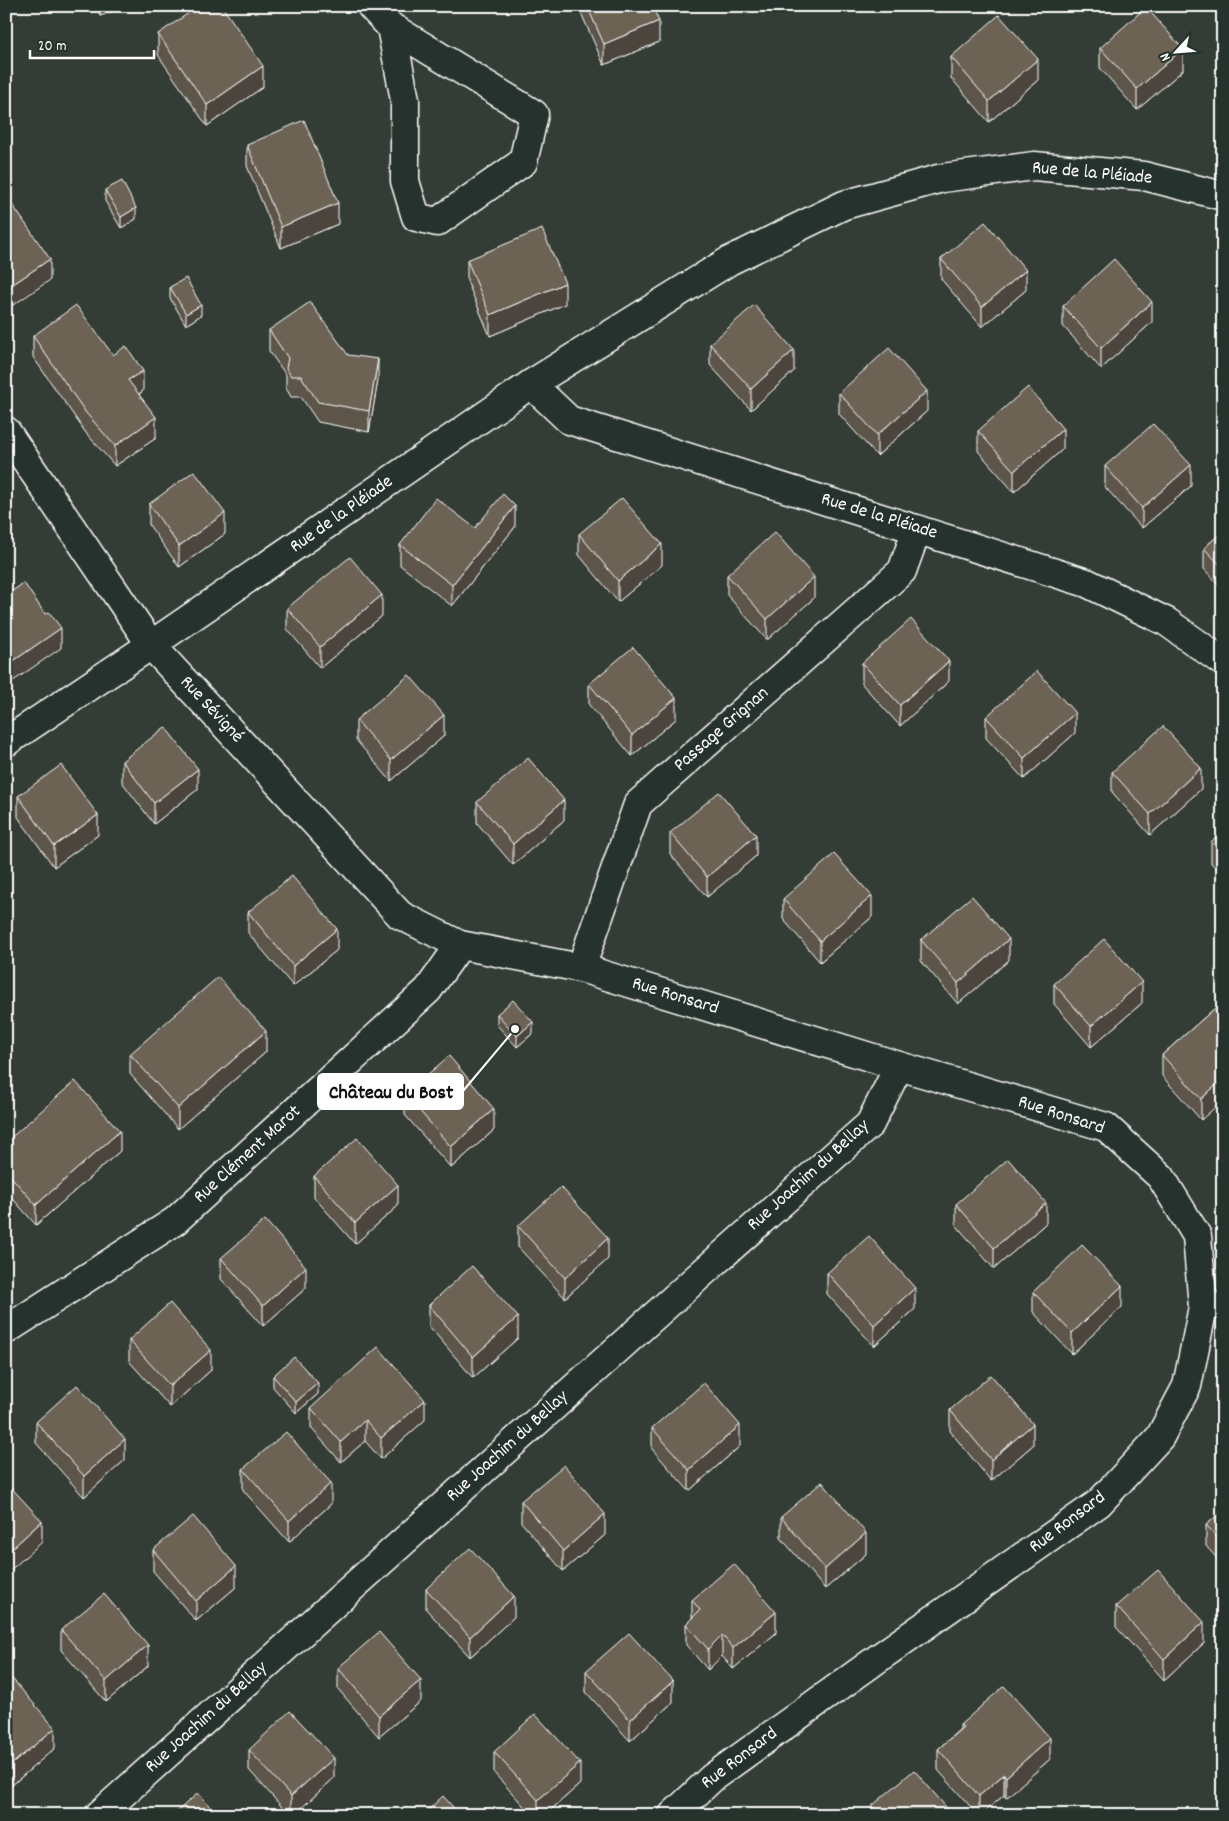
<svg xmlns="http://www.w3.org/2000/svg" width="1229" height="1821" viewBox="0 0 1229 1821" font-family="Dekko,sans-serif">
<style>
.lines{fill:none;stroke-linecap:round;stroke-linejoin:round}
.lane-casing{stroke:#fff;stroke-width:28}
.street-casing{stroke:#fff;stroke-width:31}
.lane{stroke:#26332d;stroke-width:24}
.street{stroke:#26332d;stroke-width:28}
.wall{fill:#5d5549;stroke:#fff}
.shaded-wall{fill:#4c453c;stroke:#fff}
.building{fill:#6c6355;stroke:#fff}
.labels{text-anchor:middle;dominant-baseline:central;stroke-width:4.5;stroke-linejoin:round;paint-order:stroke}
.street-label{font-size:19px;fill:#fff;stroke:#26332d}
.leader{fill:none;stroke:#fff;stroke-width:2}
.callout-dot{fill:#fff;stroke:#26332d;stroke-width:2}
.callout{fill:#fff;stroke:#fff;stroke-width:2}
.callout-label{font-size:20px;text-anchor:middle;font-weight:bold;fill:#111}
</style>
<rect width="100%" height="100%" fill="#343d35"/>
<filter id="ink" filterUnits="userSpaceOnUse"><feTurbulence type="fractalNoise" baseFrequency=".02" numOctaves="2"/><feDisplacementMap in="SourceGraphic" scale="10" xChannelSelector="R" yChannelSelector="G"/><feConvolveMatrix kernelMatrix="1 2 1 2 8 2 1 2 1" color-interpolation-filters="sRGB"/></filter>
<g filter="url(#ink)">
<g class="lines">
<defs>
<path id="lane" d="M 1203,1307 L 1223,1305"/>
<g id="street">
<path d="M 371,6 L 391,27 L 534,114 L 523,162 L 437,222 L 416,217 L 405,181 L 405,100 L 391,27"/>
<path d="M 531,384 L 569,420 L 1087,583 L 1167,622 L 1223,662"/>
<path d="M 6,431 L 151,645 L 400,915 L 460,945 L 581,968 L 899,1066 L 1106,1127 L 1161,1177 L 1197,1236 L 1203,1307 L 1187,1386 L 1160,1437 L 1099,1503 L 880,1657 L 713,1777 L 673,1815"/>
<path d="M 6,742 L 151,645 L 531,384 L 729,261 L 844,205 L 942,178 L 1034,166 L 1144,176 L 1223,196"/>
<path d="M 581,968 L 638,804 L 902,571 L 917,529"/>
<path d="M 6,1330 L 175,1221 L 428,990 L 460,945"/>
<path d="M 99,1815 L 690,1284 L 870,1124 L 899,1066"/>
</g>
</defs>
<!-- lane casing -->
<use href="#lane" class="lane-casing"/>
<!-- street casing -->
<use href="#street" class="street-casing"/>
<!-- lane -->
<use href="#lane" class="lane"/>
<!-- street -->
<use href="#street" class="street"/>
</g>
<!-- wall -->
<g class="wall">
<path d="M 96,6 L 126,6 L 100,16 Z"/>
<path d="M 578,6 L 652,6 L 659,42 L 604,65 Z"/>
<path d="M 158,34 L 263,87 L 207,126 L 158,55 Z"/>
<path d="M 1100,48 L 1183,70 L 1137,110 L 1100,68 Z"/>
<path d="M 951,57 L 1038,80 L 989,122 L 951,78 Z"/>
<path d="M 247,145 L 338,224 L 281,248 L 247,166 Z"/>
<path d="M 105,190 L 136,219 L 121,228 L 105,201 Z"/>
<path d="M 941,259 L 1026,290 L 982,327 L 941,279 Z"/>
<path d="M 467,260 L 565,304 L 490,336 L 467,281 Z"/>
<path d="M 170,287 L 201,315 L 186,325 L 170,298 Z"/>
<path d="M 1063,306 L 1152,322 L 1101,369 L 1063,326 Z"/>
<path d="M 269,330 L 348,355 L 378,380 L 369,432 L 318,422 L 301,397 L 291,397 L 286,388 L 286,375 L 269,351 Z"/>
<path d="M 33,336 L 113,355 L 143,391 L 139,394 L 156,438 L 115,466 L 86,433 L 33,357 Z"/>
<path d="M 710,344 L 794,371 L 751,410 L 710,365 Z"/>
<path d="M 839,393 L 927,411 L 877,456 L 839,414 Z"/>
<path d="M 978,431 L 1063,449 L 1014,492 L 978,451 Z"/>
<path d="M 1105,466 L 1191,486 L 1142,528 L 1105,487 Z"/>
<path d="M 149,504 L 225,534 L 179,567 L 149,525 Z"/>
<path d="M 515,527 L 452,606 L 400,565 L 400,545 L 475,528 Z"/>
<path d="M 1223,531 L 1223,589 L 1204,569 L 1204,548 Z"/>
<path d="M 579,534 L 662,565 L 618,602 L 579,555 Z"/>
<path d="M 727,575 L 814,598 L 767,640 L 727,595 Z"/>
<path d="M 287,608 L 382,616 L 320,668 L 287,629 Z"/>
<path d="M 862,663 L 949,681 L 900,726 L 862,684 Z"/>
<path d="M 589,684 L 676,719 L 632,756 L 589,705 Z"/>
<path d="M 986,717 L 1075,733 L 1024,779 L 986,738 Z"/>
<path d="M 356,720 L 444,736 L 391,781 L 356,740 Z"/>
<path d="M 122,761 L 198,789 L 154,824 L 122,782 Z"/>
<path d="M 1112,772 L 1201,789 L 1150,835 L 1112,792 Z"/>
<path d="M 18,796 L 98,835 L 54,867 L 18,817 Z"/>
<path d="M 477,802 L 564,820 L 513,865 L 477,823 Z"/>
<path d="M 1223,831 L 1223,875 L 1211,863 L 1211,842 Z"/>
<path d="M 670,833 L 756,856 L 707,897 L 670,854 Z"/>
<path d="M 783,899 L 872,917 L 820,962 L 783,919 Z"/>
<path d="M 248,912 L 337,950 L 293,986 L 248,933 Z"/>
<path d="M 921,940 L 1009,960 L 958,1004 L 921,961 Z"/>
<path d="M 1054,984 L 1142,1003 L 1091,1047 L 1054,1004 Z"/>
<path d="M 1214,1009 L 1201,1120 L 1162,1076 L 1162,1055 Z"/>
<path d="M 497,1014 L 533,1033 L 517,1047 L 497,1025 Z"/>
<path d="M 266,1052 L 178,1129 L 130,1074 L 130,1054 Z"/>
<path d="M 405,1094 L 494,1130 L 451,1168 L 405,1115 Z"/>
<path d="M 6,1142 L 120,1151 L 36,1225 L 6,1191 Z"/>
<path d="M 314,1176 L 398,1206 L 355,1244 L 314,1197 Z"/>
<path d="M 956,1204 L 1046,1223 L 994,1269 L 956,1225 Z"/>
<path d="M 518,1226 L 608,1259 L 565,1298 L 518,1247 Z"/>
<path d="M 221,1258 L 306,1288 L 263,1326 L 221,1279 Z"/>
<path d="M 827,1273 L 915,1309 L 874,1346 L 827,1294 Z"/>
<path d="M 1033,1292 L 1122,1307 L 1072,1354 L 1033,1312 Z"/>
<path d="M 429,1305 L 518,1338 L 473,1378 L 429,1326 Z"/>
<path d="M 129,1340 L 211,1370 L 170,1407 L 129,1361 Z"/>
<path d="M 273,1376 L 318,1394 L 296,1413 L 273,1387 Z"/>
<path d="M 311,1408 L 425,1420 L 381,1459 L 365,1441 L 341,1462 L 311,1428 Z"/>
<path d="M 950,1410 L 1033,1445 L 991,1481 L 950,1431 Z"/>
<path d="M 36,1422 L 125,1460 L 84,1497 L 36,1443 Z"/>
<path d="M 652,1428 L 740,1446 L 689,1491 L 652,1449 Z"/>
<path d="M 243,1469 L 331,1504 L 289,1542 L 243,1490 Z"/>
<path d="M 521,1501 L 605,1535 L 563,1571 L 521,1522 Z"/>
<path d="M 1223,1511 L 1223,1565 L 1206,1546 L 1206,1525 Z"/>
<path d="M 781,1517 L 866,1554 L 825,1589 L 781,1538 Z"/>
<path d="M 153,1550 L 236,1587 L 196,1621 L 153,1571 Z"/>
<path d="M 426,1589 L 514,1617 L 470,1657 L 426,1609 Z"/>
<path d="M 692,1600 L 776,1633 L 733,1669 L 722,1656 L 708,1670 L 686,1645 L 686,1624 L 692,1618 Z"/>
<path d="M 1116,1606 L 1204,1643 L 1164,1680 L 1116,1627 Z"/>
<path d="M 61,1630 L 148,1666 L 106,1702 L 61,1650 Z"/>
<path d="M 338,1668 L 421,1701 L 379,1737 L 338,1689 Z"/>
<path d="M 586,1671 L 673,1702 L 630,1741 L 586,1692 Z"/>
<path d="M 6,1677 L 55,1748 L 12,1785 L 6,1778 Z"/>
<path d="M 960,1725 L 1050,1759 L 1006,1798 L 1004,1795 L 981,1815 L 978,1815 L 938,1770 L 938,1749 L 960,1729 Z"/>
<path d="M 249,1750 L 334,1778 L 294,1815 L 289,1815 L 249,1770 Z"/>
<path d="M 494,1752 L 580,1784 L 545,1815 L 532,1815 L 494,1773 Z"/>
<path d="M 872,1806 L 953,1815 L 872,1815 Z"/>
</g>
<!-- shaded-wall -->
<g class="shaded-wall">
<path d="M 100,6 L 126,6 L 100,16 Z"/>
<path d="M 659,21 L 659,42 L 604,65 L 604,44 Z"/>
<path d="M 1183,49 L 1183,70 L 1137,110 L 1137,89 Z"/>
<path d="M 1038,59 L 1038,80 L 989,122 L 989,101 Z"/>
<path d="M 263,66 L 263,87 L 207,126 L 207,105 Z"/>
<path d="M 338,203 L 338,224 L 281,248 L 281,227 Z"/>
<path d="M 136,208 L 136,219 L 121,228 L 121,217 Z"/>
<path d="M 50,259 L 50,280 L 6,310 L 6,289 Z"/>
<path d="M 1026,270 L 1026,290 L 982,327 L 982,307 Z"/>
<path d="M 565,283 L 565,304 L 490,336 L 490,315 Z"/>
<path d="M 1152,302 L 1152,322 L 1101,369 L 1101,348 Z"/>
<path d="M 201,305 L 201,315 L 186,325 L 186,314 Z"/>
<path d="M 794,350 L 794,371 L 751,410 L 751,389 Z"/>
<path d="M 378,359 L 378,380 L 369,432 L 369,411 Z"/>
<path d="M 143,371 L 143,391 L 128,401 L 128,380 Z"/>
<path d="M 927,391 L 927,411 L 877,456 L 877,435 Z"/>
<path d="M 156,417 L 156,438 L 115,466 L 115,446 Z"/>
<path d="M 1063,429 L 1063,449 L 1014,492 L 1014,471 Z"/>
<path d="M 1191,465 L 1191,486 L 1142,528 L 1142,508 Z"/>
<path d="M 515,506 L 515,527 L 452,606 L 452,585 Z"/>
<path d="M 225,513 L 225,534 L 179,567 L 179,546 Z"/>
<path d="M 662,544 L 662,565 L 618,602 L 618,581 Z"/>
<path d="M 814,577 L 814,598 L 767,640 L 767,619 Z"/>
<path d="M 382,595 L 382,616 L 320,668 L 320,647 Z"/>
<path d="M 61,628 L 61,648 L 6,686 L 6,666 Z"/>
<path d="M 949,661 L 949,681 L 900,726 L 900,705 Z"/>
<path d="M 676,698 L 676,719 L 632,756 L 632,735 Z"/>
<path d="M 1075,713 L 1075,733 L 1024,779 L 1024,758 Z"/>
<path d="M 444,715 L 444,736 L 391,781 L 391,760 Z"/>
<path d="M 1201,768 L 1201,789 L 1150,835 L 1150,814 Z"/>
<path d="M 198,769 L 198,789 L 154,824 L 154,803 Z"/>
<path d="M 564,800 L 564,820 L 513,865 L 513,844 Z"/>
<path d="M 98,815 L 98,835 L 54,867 L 54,846 Z"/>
<path d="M 756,835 L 756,856 L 707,897 L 707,877 Z"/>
<path d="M 872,896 L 872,917 L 820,962 L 820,941 Z"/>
<path d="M 337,929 L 337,950 L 293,986 L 293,966 Z"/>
<path d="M 1009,939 L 1009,960 L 958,1004 L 958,983 Z"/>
<path d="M 1142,982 L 1142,1003 L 1091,1047 L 1091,1026 Z"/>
<path d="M 533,1022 L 533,1033 L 517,1047 L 517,1036 Z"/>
<path d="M 266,1031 L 266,1052 L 178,1129 L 178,1108 Z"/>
<path d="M 1223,1079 L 1223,1100 L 1201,1120 L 1201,1099 Z"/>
<path d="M 494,1109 L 494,1130 L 451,1168 L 451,1147 Z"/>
<path d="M 120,1131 L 120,1151 L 36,1225 L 36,1205 Z"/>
<path d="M 398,1185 L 398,1206 L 355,1244 L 355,1223 Z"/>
<path d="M 1046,1203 L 1046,1223 L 994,1269 L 994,1248 Z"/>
<path d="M 608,1238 L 608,1259 L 565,1298 L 565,1278 Z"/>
<path d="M 306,1267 L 306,1288 L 263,1326 L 263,1306 Z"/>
<path d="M 1122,1286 L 1122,1307 L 1072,1354 L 1072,1333 Z"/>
<path d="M 915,1288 L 915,1309 L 874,1346 L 874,1325 Z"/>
<path d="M 518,1317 L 518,1338 L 473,1378 L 473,1357 Z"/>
<path d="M 211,1350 L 211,1370 L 170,1407 L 170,1386 Z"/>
<path d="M 318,1383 L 318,1394 L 296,1413 L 296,1402 Z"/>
<path d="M 425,1400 L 425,1420 L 381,1459 L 381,1438 Z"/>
<path d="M 365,1420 L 365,1441 L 341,1462 L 341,1442 Z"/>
<path d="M 1033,1424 L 1033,1445 L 991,1481 L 991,1460 Z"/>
<path d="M 740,1425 L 740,1446 L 689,1491 L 689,1470 Z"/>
<path d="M 125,1439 L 125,1460 L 84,1497 L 84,1476 Z"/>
<path d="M 331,1483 L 331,1504 L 289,1542 L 289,1521 Z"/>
<path d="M 605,1514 L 605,1535 L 563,1571 L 563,1551 Z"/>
<path d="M 42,1521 L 42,1542 L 6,1574 L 6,1554 Z"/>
<path d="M 866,1533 L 866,1554 L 825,1589 L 825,1569 Z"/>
<path d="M 236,1566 L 236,1587 L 196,1621 L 196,1601 Z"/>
<path d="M 514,1596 L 514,1617 L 470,1657 L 470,1637 Z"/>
<path d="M 776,1612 L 776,1633 L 733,1669 L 733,1648 Z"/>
<path d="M 1204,1622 L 1204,1643 L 1164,1680 L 1164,1659 Z"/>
<path d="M 722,1635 L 722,1656 L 708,1670 L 708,1649 Z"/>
<path d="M 148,1645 L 148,1666 L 106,1702 L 106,1681 Z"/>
<path d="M 421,1680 L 421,1701 L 379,1737 L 379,1716 Z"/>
<path d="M 673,1681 L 673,1702 L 630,1741 L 630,1720 Z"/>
<path d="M 55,1728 L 55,1748 L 12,1785 L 12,1764 Z"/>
<path d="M 1050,1738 L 1050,1759 L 1006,1798 L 1006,1777 Z"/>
<path d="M 334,1758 L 334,1778 L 294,1815 L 291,1815 L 291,1796 Z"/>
<path d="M 580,1763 L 580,1784 L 545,1815 L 538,1815 L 538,1800 Z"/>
<path d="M 1004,1774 L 1004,1795 L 981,1815 L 979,1815 L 979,1796 Z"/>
</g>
<!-- building -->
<g class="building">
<path d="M 199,6 L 222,6 L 263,66 L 207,105 L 158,34 Z"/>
<path d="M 587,6 L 652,6 L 659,21 L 604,44 Z"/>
<path d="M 1146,7 L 1183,49 L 1137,89 L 1100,48 Z"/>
<path d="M 999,15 L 1038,59 L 989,101 L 951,57 Z"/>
<path d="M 304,120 L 338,203 L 281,227 L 247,145 Z"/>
<path d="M 122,181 L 136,208 L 121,217 L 105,190 Z"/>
<path d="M 7,197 L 50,259 L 6,289 L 6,198 Z"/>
<path d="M 985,222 L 1026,270 L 982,307 L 941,259 Z"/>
<path d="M 542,229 L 565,283 L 490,315 L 467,260 Z"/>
<path d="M 1114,259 L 1152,302 L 1101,348 L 1063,306 Z"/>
<path d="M 186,278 L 201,305 L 186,314 L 170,287 Z"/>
<path d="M 310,302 L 348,355 L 378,359 L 369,411 L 318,402 L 301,376 L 291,376 L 286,368 L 288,358 L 269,330 Z"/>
<path d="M 76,305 L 113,355 L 126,346 L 143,371 L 128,380 L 156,417 L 115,446 L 86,413 L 33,336 Z"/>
<path d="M 754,305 L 794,350 L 751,389 L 710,344 Z"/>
<path d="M 889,348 L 927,391 L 877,435 L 839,393 Z"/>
<path d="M 1028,387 L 1063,429 L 1014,471 L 978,431 Z"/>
<path d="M 1153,424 L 1191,465 L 1142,508 L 1105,466 Z"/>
<path d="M 194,471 L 225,513 L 179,546 L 149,504 Z"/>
<path d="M 503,494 L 515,506 L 452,585 L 400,545 L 436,498 L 475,528 Z"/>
<path d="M 622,498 L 662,544 L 618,581 L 579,534 Z"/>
<path d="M 1223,531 L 1223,568 L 1204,548 Z"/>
<path d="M 775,532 L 814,577 L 767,619 L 727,575 Z"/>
<path d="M 350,557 L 382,595 L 320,647 L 287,608 Z"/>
<path d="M 24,583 L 45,614 L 49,612 L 61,628 L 6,666 L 6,595 Z"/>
<path d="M 911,619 L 949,661 L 900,705 L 862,663 Z"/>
<path d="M 633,647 L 676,698 L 632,735 L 589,684 Z"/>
<path d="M 1037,671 L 1075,713 L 1024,758 L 986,717 Z"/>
<path d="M 409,675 L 444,715 L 391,760 L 356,720 Z"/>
<path d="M 1163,726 L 1201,768 L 1150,814 L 1112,772 Z"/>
<path d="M 165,727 L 198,769 L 154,803 L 122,761 Z"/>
<path d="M 528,758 L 564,800 L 513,844 L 477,802 Z"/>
<path d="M 61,765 L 98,815 L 54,846 L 18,796 Z"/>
<path d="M 719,792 L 756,835 L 707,877 L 670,833 Z"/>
<path d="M 1223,831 L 1223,854 L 1211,842 Z"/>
<path d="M 834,854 L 872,896 L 820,941 L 783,899 Z"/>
<path d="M 292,876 L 337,929 L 293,966 L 248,912 Z"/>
<path d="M 972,896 L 1009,939 L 958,983 L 921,940 Z"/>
<path d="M 1104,939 L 1142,982 L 1091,1026 L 1054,984 Z"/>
<path d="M 218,977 L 266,1031 L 178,1108 L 130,1054 Z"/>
<path d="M 513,1000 L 533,1022 L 517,1036 L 497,1014 Z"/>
<path d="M 1214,1009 L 1223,1019 L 1223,1079 L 1201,1099 L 1162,1055 Z"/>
<path d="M 449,1056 L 494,1109 L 451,1147 L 405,1094 Z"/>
<path d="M 75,1081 L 120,1131 L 36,1205 L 6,1171 L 6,1142 Z"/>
<path d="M 357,1138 L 398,1185 L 355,1223 L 314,1176 Z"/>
<path d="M 1008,1159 L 1046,1203 L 994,1248 L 956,1204 Z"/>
<path d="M 561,1187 L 608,1238 L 565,1278 L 518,1226 Z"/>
<path d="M 265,1220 L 306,1267 L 263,1306 L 221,1258 Z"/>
<path d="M 869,1236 L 915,1288 L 874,1325 L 827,1273 Z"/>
<path d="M 1082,1245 L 1122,1286 L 1072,1333 L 1033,1292 Z"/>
<path d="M 472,1266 L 518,1317 L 473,1357 L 429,1305 Z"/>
<path d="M 170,1303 L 211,1350 L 170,1386 L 129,1340 Z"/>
<path d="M 378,1347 L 425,1400 L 381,1438 L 365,1420 L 341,1442 L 311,1408 Z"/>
<path d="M 294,1357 L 318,1383 L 296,1402 L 273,1376 Z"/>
<path d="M 991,1375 L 1033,1424 L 991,1460 L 950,1410 Z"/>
<path d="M 704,1383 L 740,1425 L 689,1470 L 652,1428 Z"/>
<path d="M 77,1385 L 125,1439 L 84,1476 L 36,1422 Z"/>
<path d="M 286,1432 L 331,1483 L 289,1521 L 243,1469 Z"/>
<path d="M 564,1465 L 605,1514 L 563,1551 L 521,1501 Z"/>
<path d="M 6,1482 L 42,1521 L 6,1554 Z"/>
<path d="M 822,1482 L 866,1533 L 825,1569 L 781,1517 Z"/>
<path d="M 1223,1511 L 1223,1544 L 1206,1525 Z"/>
<path d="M 193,1516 L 236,1566 L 196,1601 L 153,1550 Z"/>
<path d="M 470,1548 L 514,1596 L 470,1637 L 426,1589 Z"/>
<path d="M 734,1564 L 776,1612 L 733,1648 L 722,1635 L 708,1649 L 686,1624 L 700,1610 L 692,1600 Z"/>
<path d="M 1158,1570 L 1204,1622 L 1164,1659 L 1116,1606 Z"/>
<path d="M 104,1594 L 148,1645 L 106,1681 L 61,1630 Z"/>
<path d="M 379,1632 L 421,1680 L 379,1716 L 338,1668 Z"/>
<path d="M 629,1633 L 673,1681 L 630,1720 L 586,1671 Z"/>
<path d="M 9,1675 L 55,1728 L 12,1764 L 6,1757 L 6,1677 Z"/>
<path d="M 1004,1686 L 1050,1738 L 1006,1777 L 1004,1774 L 979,1796 L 938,1749 L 963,1727 L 960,1725 Z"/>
<path d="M 290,1711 L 334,1758 L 291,1796 L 249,1750 Z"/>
<path d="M 535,1714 L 580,1763 L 538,1800 L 494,1752 Z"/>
<path d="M 914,1770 L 953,1815 L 880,1815 L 872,1806 Z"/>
<path d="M 198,1793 L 217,1815 L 173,1815 Z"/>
<path d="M 443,1796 L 460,1815 L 423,1815 Z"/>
</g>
</g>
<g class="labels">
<!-- street labels -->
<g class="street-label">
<text transform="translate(1092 174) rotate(5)">Rue de la Pléiade</text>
<text transform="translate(342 515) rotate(-35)">Rue de la Pléiade</text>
<text transform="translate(879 517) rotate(17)">Rue de la Pléiade</text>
<text transform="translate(211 710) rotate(47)">Rue Sévigné</text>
<text transform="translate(722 730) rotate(-41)">Passage Grignan</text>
<text transform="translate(675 997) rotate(17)">Rue Ronsard</text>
<text transform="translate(1061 1116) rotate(18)">Rue Ronsard</text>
<text transform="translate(248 1155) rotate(-42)">Rue Clément Marot</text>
<text transform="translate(809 1176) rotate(-42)">Rue Joachim du Bellay</text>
<text transform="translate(508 1447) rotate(-42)">Rue Joachim du Bellay</text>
<text transform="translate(1068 1523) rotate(-37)">Rue Ronsard</text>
<text transform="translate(207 1718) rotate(-42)">Rue Joachim du Bellay</text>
<text transform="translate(740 1759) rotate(-37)">Rue Ronsard</text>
</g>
</g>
<!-- callouts -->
<path class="leader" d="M515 1029L463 1091"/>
<circle class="callout-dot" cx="515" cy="1029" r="5"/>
<rect class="callout" x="318" y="1074" width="145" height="35" rx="5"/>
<g class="callout-label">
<text x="391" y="1098">Château du Bost</text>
</g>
<!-- margin -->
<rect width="1229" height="1821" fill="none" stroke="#26332d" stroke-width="25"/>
<rect x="12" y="12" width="1204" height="1796" fill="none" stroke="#fff" stroke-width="2" filter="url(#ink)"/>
<!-- north arrow -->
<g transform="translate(1176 52) rotate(244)" stroke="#26332d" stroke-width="4" paint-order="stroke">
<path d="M0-4L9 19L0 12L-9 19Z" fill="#ffffff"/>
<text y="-8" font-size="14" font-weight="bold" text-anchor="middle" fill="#ffffff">N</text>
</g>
<!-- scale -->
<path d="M30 50v8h124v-8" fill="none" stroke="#ffffff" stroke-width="2.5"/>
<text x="38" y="50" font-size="15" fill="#ffffff" stroke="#26332d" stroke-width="4" paint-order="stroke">20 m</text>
</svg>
